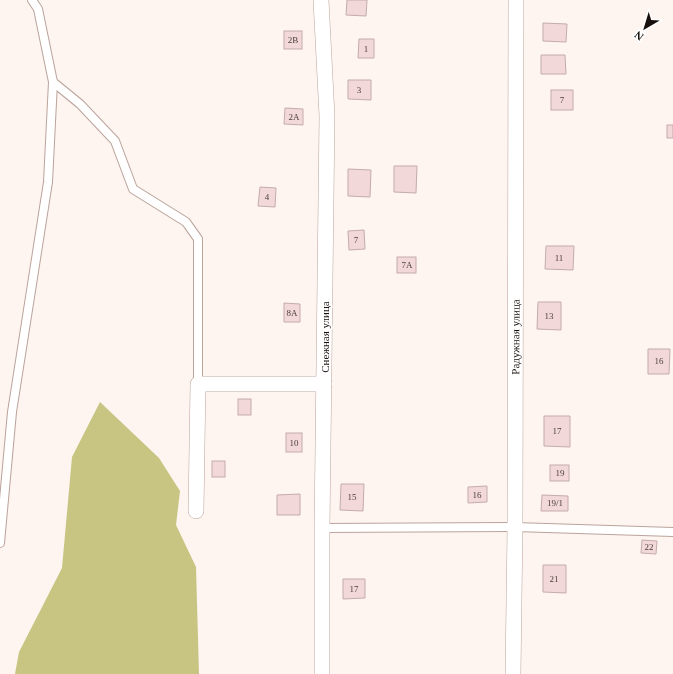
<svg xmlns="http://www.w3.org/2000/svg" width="673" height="674" viewBox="0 0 673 674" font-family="'Times New Roman',serif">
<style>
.forest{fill:#c8c582}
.building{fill:#f2d8d9;stroke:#c4abac}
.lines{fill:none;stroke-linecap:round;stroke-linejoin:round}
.lane-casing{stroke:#baa49b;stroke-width:10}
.street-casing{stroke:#baa49b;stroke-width:16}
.lane{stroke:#fff;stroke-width:8}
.street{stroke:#fff;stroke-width:15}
.labels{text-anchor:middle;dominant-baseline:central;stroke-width:3.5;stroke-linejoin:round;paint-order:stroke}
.number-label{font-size:9px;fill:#4d413f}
.street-label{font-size:11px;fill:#160f0c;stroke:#fff}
</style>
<rect width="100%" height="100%" fill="#fef4f0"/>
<!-- forest -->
<path class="forest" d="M 100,402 L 159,458 L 180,491 L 176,525 L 196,567 L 199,674 L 15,674 L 19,652 L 62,568 L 72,457 Z"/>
<!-- building -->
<g class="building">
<path d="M 347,0 L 367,0 L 366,16 L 346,15 Z"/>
<path d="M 543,23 L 567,24 L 566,42 L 543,41 Z"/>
<rect x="284" y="31" width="18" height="18"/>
<path d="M 359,39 L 374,39 L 374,58 L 358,58 Z"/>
<path d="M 541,55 L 565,55 L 566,74 L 541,74 Z"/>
<path d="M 348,80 L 371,80 L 371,100 L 348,99 Z"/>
<rect x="551" y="90" width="22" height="20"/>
<path d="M 285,108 L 303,109 L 303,125 L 284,124 Z"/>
<rect x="667" y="125" width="6" height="13"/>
<path d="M 394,166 L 417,166 L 416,193 L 394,192 Z"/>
<path d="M 348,169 L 371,170 L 370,197 L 348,196 Z"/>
<path d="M 260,187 L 276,188 L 275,207 L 258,206 Z"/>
<path d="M 364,230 L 365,249 L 349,250 L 348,231 Z"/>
<path d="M 546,246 L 574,246 L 573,270 L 545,269 Z"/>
<rect x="397" y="257" width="19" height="16"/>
<path d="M 538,302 L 561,302 L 561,330 L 537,329 Z"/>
<path d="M 284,303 L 300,304 L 300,322 L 284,322 Z"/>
<path d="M 648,349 L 670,349 L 669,374 L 648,374 Z"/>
<rect x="238" y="399" width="13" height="16"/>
<path d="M 544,416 L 570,416 L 570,447 L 544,446 Z"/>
<rect x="286" y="433" width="16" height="19"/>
<rect x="212" y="461" width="13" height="16"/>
<rect x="550" y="465" width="19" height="16"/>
<path d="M 341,484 L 364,484 L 363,511 L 340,510 Z"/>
<path d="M 487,486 L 487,502 L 468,503 L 468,487 Z"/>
<path d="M 300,494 L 300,515 L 277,515 L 277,495 Z"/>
<path d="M 542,495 L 568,496 L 568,511 L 541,511 Z"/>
<path d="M 642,540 L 657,541 L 656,554 L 641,553 Z"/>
<path d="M 543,565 L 566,565 L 566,593 L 543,592 Z"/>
<path d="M 343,579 L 365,579 L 365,598 L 343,599 Z"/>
</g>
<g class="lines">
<defs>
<g id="lane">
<path d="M 32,0 L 38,9 L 53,82 L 80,104 L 115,141 L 133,189 L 186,222 L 198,239 L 198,384"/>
<path d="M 322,528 L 515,527 L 673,532"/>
<path d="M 0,543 L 12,412 L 48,182 L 53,82"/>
</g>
<g id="street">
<path d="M 321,0 L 327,116 L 322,528 L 322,674"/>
<path d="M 196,511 L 198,384 L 324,384"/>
<path id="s1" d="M 513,674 L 515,527 L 516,0"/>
</g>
</defs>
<!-- lane casing -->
<use href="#lane" class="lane-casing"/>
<!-- street casing -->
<use href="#street" class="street-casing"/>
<!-- lane -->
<use href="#lane" class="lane"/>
<!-- street -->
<use href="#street" class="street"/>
</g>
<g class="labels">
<!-- number labels -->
<g class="number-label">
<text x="293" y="40">2В</text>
<text x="366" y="49">1</text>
<text x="359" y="90">3</text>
<text x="562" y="100">7</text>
<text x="294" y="117">2А</text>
<text x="267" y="197">4</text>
<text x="356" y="240">7</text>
<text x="559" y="258">11</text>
<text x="407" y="265">7А</text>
<text x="292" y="313">8А</text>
<text x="549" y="316">13</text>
<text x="659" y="361">16</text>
<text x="557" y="431">17</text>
<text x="294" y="443">10</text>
<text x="560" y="473">19</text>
<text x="477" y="495">16</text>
<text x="352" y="497">15</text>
<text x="555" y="503">19/1</text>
<text x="649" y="547">22</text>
<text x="554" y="579">21</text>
<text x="354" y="589">17</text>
</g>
<!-- street labels -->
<g class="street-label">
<text transform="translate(325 337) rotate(-90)">Снежная улица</text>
<text stroke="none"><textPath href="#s1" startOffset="337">Радужная улица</textPath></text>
</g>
</g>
<!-- north arrow -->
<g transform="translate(645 28) rotate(218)" stroke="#ffffff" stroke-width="3" paint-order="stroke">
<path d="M0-3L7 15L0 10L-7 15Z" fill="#160f0c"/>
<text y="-6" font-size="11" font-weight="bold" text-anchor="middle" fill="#160f0c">N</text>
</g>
</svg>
